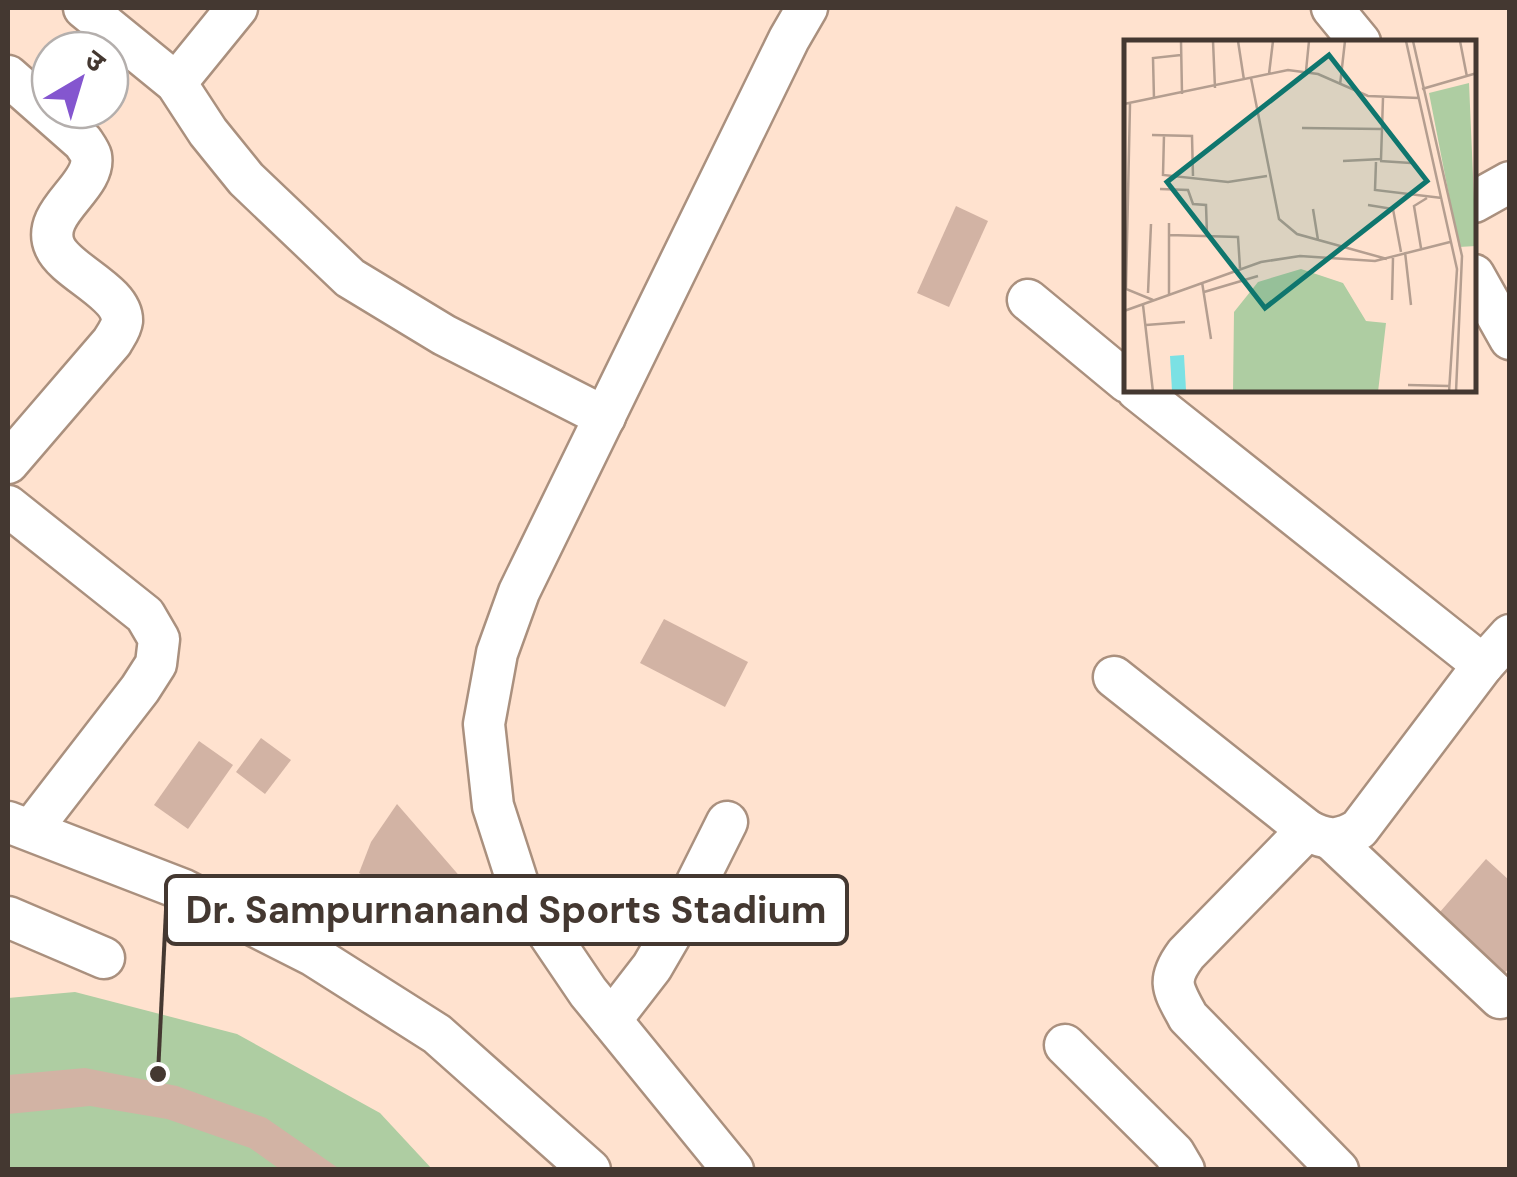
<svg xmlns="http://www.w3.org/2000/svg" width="1517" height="1177" viewBox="0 0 1517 1177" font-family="'DM Sans','Noto Sans Devanagari',sans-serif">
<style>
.green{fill:#aecda2}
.building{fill:#d2b3a4}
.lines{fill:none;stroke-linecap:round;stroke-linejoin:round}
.minor-casing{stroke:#aa907e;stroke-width:45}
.minor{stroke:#fff;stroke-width:40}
.inset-road{fill:none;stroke:#b49e90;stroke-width:2.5}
.view{fill:#0f766e;fill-opacity:0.15;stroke:#0f766e;stroke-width:5}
.inset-edge{fill:none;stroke:#443831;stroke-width:5}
.leader{fill:none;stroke:#443831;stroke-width:4}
.callout-dot{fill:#443831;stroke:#fff;stroke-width:4}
.callout{fill:#fff;stroke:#443831;stroke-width:4}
.callout-label{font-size:38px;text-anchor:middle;font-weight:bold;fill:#443831}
</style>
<rect width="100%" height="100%" fill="#ffe2cf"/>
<!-- green -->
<path class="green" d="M 75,992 L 237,1034 L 380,1113 L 432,1169 L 8,1170 L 8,998 Z"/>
<!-- building -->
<g class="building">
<path d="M 956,206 L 988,221 L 949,307 L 917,293 Z"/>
<path d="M 664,619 L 748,662 L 725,707 L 640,663 Z"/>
<path d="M 261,738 L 291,760 L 265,794 L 236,772 Z"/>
<path d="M 199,741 L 233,765 L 188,829 L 154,805 Z"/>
<path d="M 397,804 L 469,887 L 442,917 L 359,873 L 371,842 Z"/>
<path d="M 1486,859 L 1510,881 L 1510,967 L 1499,979 L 1433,920 Z"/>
<path d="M 85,1068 L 177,1086 L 266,1118 L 341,1170 L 281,1170 L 250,1148 L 167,1119 L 90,1106 L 8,1114 L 8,1075 Z"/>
</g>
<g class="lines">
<defs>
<g id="minor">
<path d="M 84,8 L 176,83 L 208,132 L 246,179 L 350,278 L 444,335 L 605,417"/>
<path d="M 1332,8 L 1360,42"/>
<path d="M 8,76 L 83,142 C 85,145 90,152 91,156 C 97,187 39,212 55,247 C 66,272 123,292 122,321 C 121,329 116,335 112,342 L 8,463"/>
<path d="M 176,83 L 237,8"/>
<path d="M 1474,202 L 1510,182"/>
<path d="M 1474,275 L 1510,339"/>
<path d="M 1028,300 L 1127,382"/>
<path d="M 1137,390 L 1483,665"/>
<path d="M 8,506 L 145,615 L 159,639 L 156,664 L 140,689 L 31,830"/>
<path d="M 1114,677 L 1307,830 C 1327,841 1340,841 1359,829 L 1483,665 L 1510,635"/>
<path d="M 8,822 L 184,890 L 314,956 L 437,1034 L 590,1170"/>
<path d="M 1307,830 L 1186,954 C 1166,981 1173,989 1188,1017 L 1338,1170"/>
<path d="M 1332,840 L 1500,998"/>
<path d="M 8,917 L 104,958"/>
<path d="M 611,1020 L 652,967 L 670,936 L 727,822"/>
<path d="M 1065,1045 L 1174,1153 L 1184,1170"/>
<path d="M 733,1170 L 588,992 L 521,893 L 493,806 L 484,724 L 497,653 L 519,592 L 789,39 L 807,8"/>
</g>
</defs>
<!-- minor casing -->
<use href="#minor" class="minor-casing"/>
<!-- minor -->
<use href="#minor" class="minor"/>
</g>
<!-- overview -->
<g transform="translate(1124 40)">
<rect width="352" height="352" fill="#ffe2cf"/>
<path d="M 345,43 L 352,206 L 335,207 L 305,53 ZM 177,229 L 219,243 L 242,281 L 262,283 L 254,352 L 109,352 L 110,272 L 134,242 Z" fill="#aecda2"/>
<path d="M 60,315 L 62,350 L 48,351 L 46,316 Z" fill="#7be1e4"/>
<path class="inset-road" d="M 57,1 L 58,54M 89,1 L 91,48M 114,1 L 120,40M 282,1 L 333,229 L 325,352M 289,1 L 338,216 L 332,352M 336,1 L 343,37M 182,31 L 185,1M 145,34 L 149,1M 127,38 L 155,179 L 173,194 L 263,219M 216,45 L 221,1M 298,49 L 353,33M 30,59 L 29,18 L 57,15M 0,64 L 164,30 L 194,34 L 244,56 L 295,58M 6,64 L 2,249 L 29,260M 178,88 L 257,89M 28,95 L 68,96 L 69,136M 40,95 L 39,135 L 104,142 L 143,136M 219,121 L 257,119 L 259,58M 256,121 L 287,123M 252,122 L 251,150 L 318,158M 36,149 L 64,150 L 69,164 L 82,165 L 83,195M 244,165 L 269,169 L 277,212M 189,169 L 194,200M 45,195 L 114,197 L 116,228M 297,208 L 290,166 L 303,158M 281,212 L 287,265M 78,242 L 87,299M 80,252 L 134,236M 24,253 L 27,184M 45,255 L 45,183M 268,260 L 269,218M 19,265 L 29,352M 0,271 L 137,222 L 176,216 L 251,221 L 326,202M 22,285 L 61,282M 284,345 L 325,346"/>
<path class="view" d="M 205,15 L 303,141 L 141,268 L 43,142 Z"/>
<rect width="352" height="352" class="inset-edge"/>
</g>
<!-- callouts -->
<path class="leader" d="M158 1074L166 910"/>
<circle class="callout-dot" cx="158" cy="1074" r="10"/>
<rect class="callout" x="166" y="876" width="681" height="68" rx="10"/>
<g class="callout-label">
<text x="506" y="923">Dr. Sampurnanand Sports Stadium</text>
</g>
<!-- border -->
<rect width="1517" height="1177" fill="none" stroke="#443831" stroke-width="20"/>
<!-- north arrow -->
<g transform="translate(80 80) rotate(38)"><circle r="48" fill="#ffffff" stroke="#b4afad" stroke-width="2.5"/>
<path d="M0-8L18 38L0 25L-18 38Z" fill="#8456cf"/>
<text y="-15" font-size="28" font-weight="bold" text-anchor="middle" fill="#443831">उ</text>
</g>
</svg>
